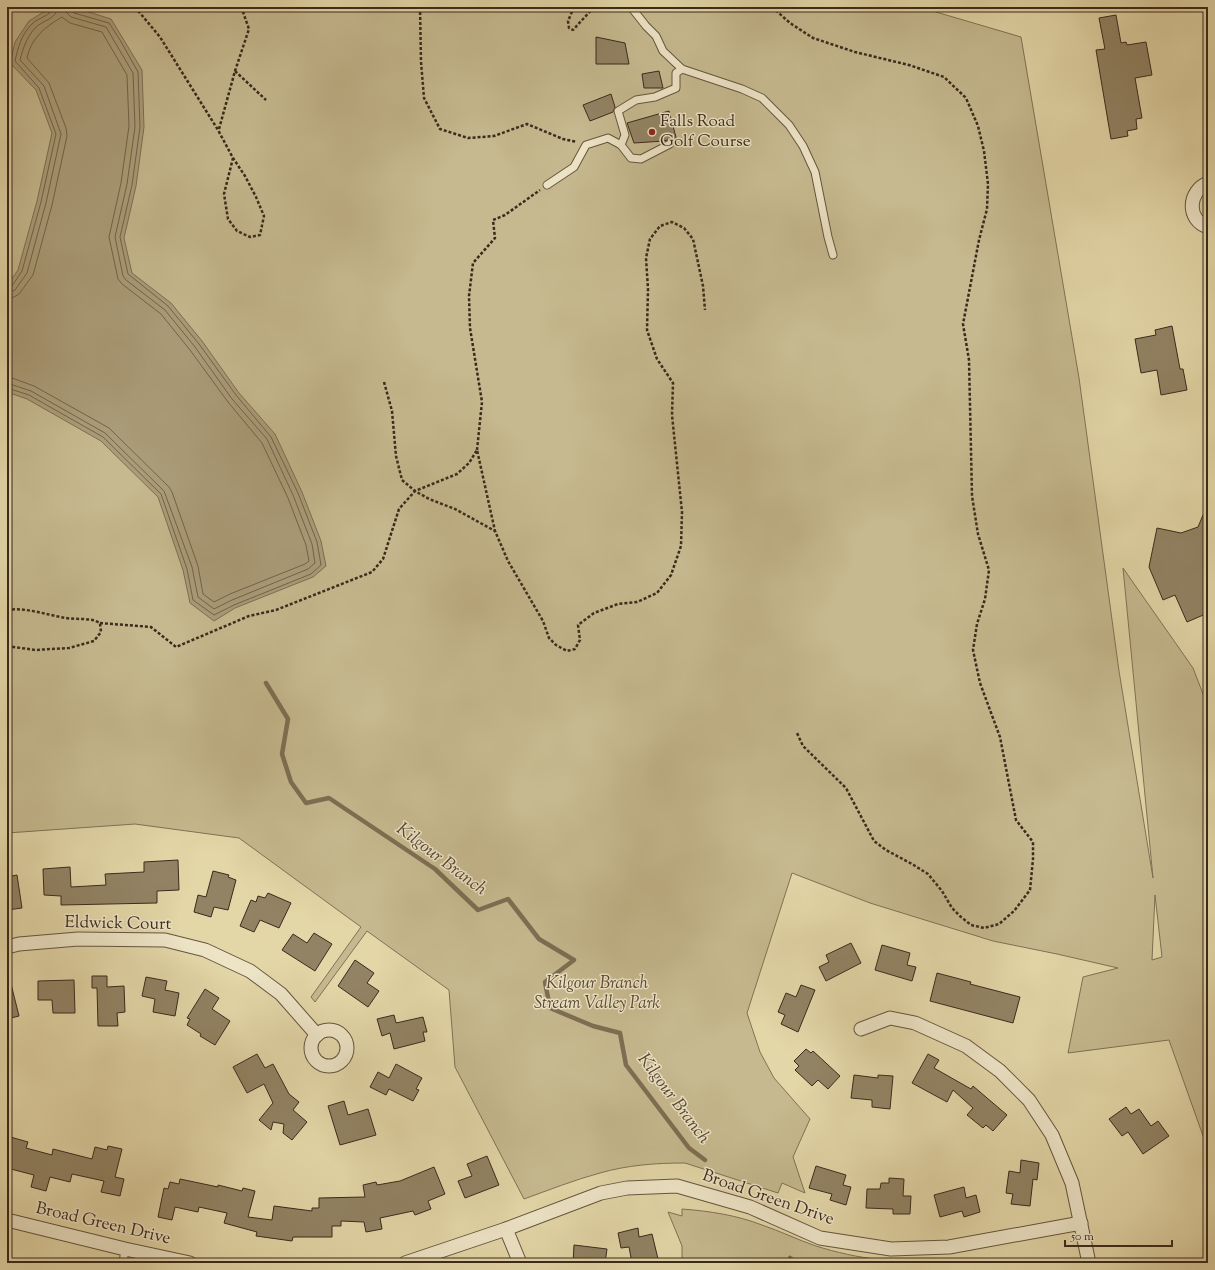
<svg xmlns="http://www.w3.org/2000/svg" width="1215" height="1270" viewBox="0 0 1215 1270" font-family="'Sorts Mill Goudy',serif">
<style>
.green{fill:#c6b98f;stroke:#807256;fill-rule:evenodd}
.water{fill:#aa9c78;stroke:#7e6e53}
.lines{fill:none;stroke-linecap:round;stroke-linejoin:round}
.shore{stroke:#72634a;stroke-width:1}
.stream{stroke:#7e6e53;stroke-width:4.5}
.building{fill:#928364;stroke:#3b2a1c}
.lane-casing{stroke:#65553f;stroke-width:9}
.street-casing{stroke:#65553f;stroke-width:15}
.path{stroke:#3b2a1c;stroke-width:2.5;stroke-dasharray:3 2;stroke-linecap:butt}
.lane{stroke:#ede4c6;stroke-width:7}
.street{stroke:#ede4c6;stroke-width:13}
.poi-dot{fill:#8f2418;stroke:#ede4c6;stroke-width:1.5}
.labels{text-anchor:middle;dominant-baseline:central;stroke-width:3;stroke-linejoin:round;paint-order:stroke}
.poi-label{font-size:17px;fill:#3b2a1c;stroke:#ede4c6;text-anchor:start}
.street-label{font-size:17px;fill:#3b2a1c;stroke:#ede4c6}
.park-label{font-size:17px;font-style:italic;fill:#574733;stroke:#ede4c6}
.water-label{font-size:18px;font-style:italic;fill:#574633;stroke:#ede4c6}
</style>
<rect width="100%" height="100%" fill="#e3d6a7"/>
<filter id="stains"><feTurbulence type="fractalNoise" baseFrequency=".005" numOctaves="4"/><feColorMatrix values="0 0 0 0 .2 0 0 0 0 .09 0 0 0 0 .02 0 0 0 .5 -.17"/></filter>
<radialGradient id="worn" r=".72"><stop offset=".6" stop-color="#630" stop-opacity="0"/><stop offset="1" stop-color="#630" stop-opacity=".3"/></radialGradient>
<!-- green -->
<g class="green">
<path d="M 7,7 L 919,7 L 1021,37 L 1079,378 L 1119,671 L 1153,878 L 1123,568 L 1193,668 L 1208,707 L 1208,1150 L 1169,1040 L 1068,1053 L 1083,977 L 1118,968 L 1057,954 L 993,941 L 870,903 L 792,873 L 747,1013 L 760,1052 L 774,1078 L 810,1119 L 793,1157 L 805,1193 L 782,1183 L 778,1193 L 685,1163 C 656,1163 628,1165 600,1173 C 574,1180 549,1190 524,1199 L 455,1067 L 449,990 L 367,931 L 315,1002 L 311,997 L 361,927 L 239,838 L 135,824 L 7,833 ZM 1155,895 L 1162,957 L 1152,960 Z"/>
<path d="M 682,1209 C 709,1211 736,1215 762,1225 C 780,1231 798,1240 816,1246 C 857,1259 902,1265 945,1259 L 947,1263 L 682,1263 L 682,1246 L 668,1212 L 682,1216 Z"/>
</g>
<!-- water -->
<path class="water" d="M 50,8 L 79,9 L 111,19 L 142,70 L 144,127 L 136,186 L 124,238 L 132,273 L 171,303 L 202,341 L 239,393 L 275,434 L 302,492 L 321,541 L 326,566 L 313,577 L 235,608 L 214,621 L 190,603 L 183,570 L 158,497 L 101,441 L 27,399 L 7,392 L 7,286 L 18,270 L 37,201 L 52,133 L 36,90 L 10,63 L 15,42 L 29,21 Z"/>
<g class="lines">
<!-- shore -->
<g class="shore">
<path d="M 7,288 L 12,286 L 22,271 L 41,202 L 56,134 L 39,88 L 15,61 C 18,48 21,35 32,24 C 37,18 52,16 53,7"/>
<path d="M 7,293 L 15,290 L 27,273 L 46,203 L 61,134 L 44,86 L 20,60 C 23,48 27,37 35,28 C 43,20 57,19 58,7"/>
<path d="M 7,299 L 14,297 L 19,294 L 33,275 L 52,205 L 67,136 L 66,128 L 49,83 L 27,58 C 31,38 45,27 62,17 L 70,23 L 102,32 L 127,75 L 129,126 L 121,183 L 109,237 L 118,279 L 122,284 L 161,314 L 190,350 L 228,402 L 262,443 L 288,498 L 306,545 L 309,561 L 305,564 L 230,594 L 214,602 L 203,594 L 198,566 L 172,492 L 169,487 L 109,428 L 34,386 L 12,378 L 7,377"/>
<path d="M 7,383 L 31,391 L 105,433 L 164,491 L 192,567 L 198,597 L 214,609 L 232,600 L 308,569 L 315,563 L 312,544 L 293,495 L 267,439 L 232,399 L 195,347 L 165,310 L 126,280 L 123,276 L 115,237 L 127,184 L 135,127 L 133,73 L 106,27 L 71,17 L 67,13 L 66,7"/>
<path d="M 7,388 L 29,395 L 103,437 L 161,494 L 187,569 L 193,600 L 214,615 L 234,605 L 311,574 L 321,565 L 317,542 L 298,493 L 271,437 L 236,395 L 199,344 L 168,306 L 128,274 L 120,237 L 132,185 L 140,127 L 138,72 L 120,40 L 109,23 L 74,13 L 72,10 L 71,7"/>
</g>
<!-- stream -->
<g class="stream">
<path d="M 266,683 L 288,719 L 282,754 L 291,782 L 306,803 L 329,798 L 435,869 L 478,910 L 508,899 L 539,939 L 574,960 L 545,982 L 550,1008 L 593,1026 L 620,1033 L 626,1065 L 689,1148 L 705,1160"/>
<path d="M 790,1258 L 797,1263"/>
</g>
</g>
<!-- building -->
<g class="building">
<path d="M 1116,15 L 1121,43 L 1126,42 L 1127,45 L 1146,42 L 1152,75 L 1135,78 L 1142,118 L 1136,119 L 1137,129 L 1127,131 L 1128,136 L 1111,139 L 1096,50 L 1105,49 L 1099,18 Z"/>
<path d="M 596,37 L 625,43 L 629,64 L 596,64 Z"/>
<path d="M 659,71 L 663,88 L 644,88 L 642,74 Z"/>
<path d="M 611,94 L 615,107 L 613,112 L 590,121 L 583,105 Z"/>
<path d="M 669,111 L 677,141 L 670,139 L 664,141 L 634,143 L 627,123 Z"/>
<path d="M 1172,326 L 1180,369 L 1183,369 L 1187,390 L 1161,395 L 1157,370 L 1141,373 L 1135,339 L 1156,335 L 1155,330 Z"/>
<path d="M 1208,503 L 1208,613 L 1187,622 L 1175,595 L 1163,600 L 1149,567 L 1157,528 L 1181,533 L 1198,527 Z"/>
<path d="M 178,860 L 179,890 L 157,891 L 157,903 L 61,905 L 61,896 L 44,895 L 43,869 L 70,867 L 71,887 L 106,885 L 105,874 L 144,872 L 144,862 Z"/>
<path d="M 213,871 L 229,875 L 228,877 L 236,880 L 228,910 L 214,907 L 211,917 L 194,912 L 198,895 L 206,897 Z"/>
<path d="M 17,875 L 22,908 L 7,910 L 7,877 Z"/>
<path d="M 268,893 L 291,903 L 279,928 L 260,920 L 254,932 L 240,926 L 251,900 L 256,902 L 258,896 L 265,898 Z"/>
<path d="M 314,933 L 332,944 L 315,971 L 282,950 L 293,934 L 307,943 Z"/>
<path d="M 851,943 L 861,963 L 826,981 L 819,967 L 829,962 L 826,955 Z"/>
<path d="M 882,945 L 910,953 L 907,965 L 916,967 L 912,981 L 875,970 Z"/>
<path d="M 355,960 L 374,973 L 367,983 L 379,991 L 368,1007 L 338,986 Z"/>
<path d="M 937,973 L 971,982 L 970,984 L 1020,997 L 1013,1023 L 930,1001 Z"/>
<path d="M 92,976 L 107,976 L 107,987 L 124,986 L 125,1012 L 117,1013 L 118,1026 L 98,1026 L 97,988 L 92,988 Z"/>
<path d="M 146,977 L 167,981 L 165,990 L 179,993 L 175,1016 L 153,1012 L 155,999 L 142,996 Z"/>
<path d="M 74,980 L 75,1013 L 53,1013 L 52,1000 L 38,1000 L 38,981 Z"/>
<path d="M 11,984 L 19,1016 L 7,1019 L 7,985 Z"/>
<path d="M 801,985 L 815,990 L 798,1032 L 781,1024 L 785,1015 L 778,1012 L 786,993 L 796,997 Z"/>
<path d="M 205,989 L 219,998 L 212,1009 L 230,1021 L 215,1045 L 200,1036 L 201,1034 L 187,1025 L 190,1019 L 187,1018 Z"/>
<path d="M 394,1015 L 396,1023 L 423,1017 L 427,1032 L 423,1032 L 425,1041 L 394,1049 L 390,1033 L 382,1036 L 377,1019 Z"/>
<path d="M 806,1049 L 811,1053 L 813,1051 L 840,1076 L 828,1089 L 818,1080 L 812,1086 L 795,1070 L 799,1066 L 794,1061 Z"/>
<path d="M 257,1054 L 265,1068 L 273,1064 L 289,1094 L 299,1102 L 293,1110 L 307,1122 L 292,1140 L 283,1133 L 284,1124 L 273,1122 L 271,1130 L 259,1120 L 273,1103 L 264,1084 L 247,1093 L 233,1067 Z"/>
<path d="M 928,1054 L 939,1060 L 934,1068 L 971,1089 L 973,1086 L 1007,1115 L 993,1131 L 986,1125 L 983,1128 L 967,1115 L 973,1108 L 953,1090 L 947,1102 L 912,1083 Z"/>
<path d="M 396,1064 L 422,1078 L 416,1089 L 419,1090 L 413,1101 L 389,1089 L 386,1095 L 370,1087 L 378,1072 L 389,1078 Z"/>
<path d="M 854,1075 L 878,1078 L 878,1075 L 893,1076 L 890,1109 L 872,1107 L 872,1100 L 851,1098 Z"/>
<path d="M 344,1101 L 348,1115 L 368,1109 L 376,1135 L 340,1145 L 328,1106 Z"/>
<path d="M 1126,1107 L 1131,1114 L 1139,1109 L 1151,1126 L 1158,1121 L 1169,1136 L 1143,1154 L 1128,1132 L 1122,1136 L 1109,1119 Z"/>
<path d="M 7,1136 L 28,1142 L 26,1148 L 52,1155 L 53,1149 L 92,1159 L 95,1147 L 107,1150 L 108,1146 L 122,1149 L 115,1177 L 124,1179 L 120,1196 L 101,1192 L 104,1181 L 72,1174 L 70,1182 L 50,1177 L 46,1191 L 31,1187 L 34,1175 L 7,1168 Z"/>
<path d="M 487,1156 L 499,1185 L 465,1198 L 458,1181 L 472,1176 L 467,1164 Z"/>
<path d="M 1021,1160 L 1039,1163 L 1037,1180 L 1033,1179 L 1030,1206 L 1011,1204 L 1013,1194 L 1006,1193 L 1009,1171 L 1020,1173 Z"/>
<path d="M 816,1166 L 846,1175 L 843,1185 L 851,1187 L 846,1205 L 830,1200 L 832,1194 L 809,1188 Z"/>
<path d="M 434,1167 L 445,1194 L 428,1201 L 431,1209 L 415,1215 L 413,1211 L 380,1218 L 382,1229 L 366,1232 L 364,1222 L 341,1221 L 341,1226 L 332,1226 L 332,1237 L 293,1237 L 292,1241 L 256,1236 L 257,1232 L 224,1223 L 227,1213 L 199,1207 L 198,1212 L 175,1207 L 172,1220 L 158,1217 L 164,1188 L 168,1189 L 170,1182 L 179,1184 L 180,1179 L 218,1187 L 218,1185 L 242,1191 L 243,1188 L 255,1191 L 248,1217 L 272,1220 L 274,1206 L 312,1211 L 312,1208 L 319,1208 L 319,1198 L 365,1197 L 363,1185 L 376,1182 L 377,1185 L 400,1181 Z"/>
<path d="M 889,1178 L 904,1179 L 903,1196 L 911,1196 L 910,1214 L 893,1214 L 893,1209 L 866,1208 L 867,1189 L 880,1189 L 881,1183 L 889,1183 Z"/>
<path d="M 964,1187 L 966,1198 L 976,1195 L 980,1212 L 964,1217 L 962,1211 L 940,1217 L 934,1195 Z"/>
<path d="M 638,1228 L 639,1237 L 652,1234 L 659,1263 L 632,1263 L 629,1247 L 621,1248 L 618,1233 Z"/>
<path d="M 574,1245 L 607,1249 L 605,1263 L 573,1263 Z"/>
</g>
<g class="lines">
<defs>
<g id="lane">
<path d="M 631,7 L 646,26 L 656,36 L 663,51 L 682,69"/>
<path d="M 621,145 L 625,135 L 618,111 L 636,100 L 655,97 L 676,88 L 676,73 L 682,69 L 742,89 L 762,98 L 789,125 L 803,146 L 815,172 L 828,237 L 833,255"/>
<path d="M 547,185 L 574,167 L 586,145 L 608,138 L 621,145 L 631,158 L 641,159 L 670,144"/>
<path d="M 123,1263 L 125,1249"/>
</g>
<g id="street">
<path d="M 1208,183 C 1188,191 1186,220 1208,227"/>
<path d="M 7,947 L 19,944 L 78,939 L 165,940 L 205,950 L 250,971 L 281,994 L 317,1035"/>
<path d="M 861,1029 L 890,1018 L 915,1023 L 966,1046 L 1000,1071 L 1029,1100 L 1052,1135 L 1072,1183 L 1089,1263"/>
<circle cx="329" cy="1048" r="18"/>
<path d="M 7,1220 L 125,1249 L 190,1263"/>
<path d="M 506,1229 L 520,1263"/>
<path d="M 405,1263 L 506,1229 L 601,1193 L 627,1188 L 677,1186 L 750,1207 L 820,1238 L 891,1249 L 949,1247 L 1081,1223"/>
</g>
</defs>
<!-- lane casing -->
<use href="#lane" class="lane-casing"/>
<!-- street casing -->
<use href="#street" class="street-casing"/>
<!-- path -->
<g class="path">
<path d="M 135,7 L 160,37 L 218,130 L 233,158 L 245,176 L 256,197 L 264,216 L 260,235 L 250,237 L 237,231 L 228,219 L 224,194 L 233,158"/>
<path d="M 420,7 L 421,62 L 424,98 L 440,129 L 468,138 L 494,136 L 527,124 L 563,139 L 577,142"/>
<path d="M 574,7 L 568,21 L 569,28 L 573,30 L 594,7"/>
<path d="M 772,7 L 790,23 L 813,38 L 855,52 L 909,65 L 944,77 L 966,98 L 978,126 L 984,151 L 988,184 L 987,209 L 979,240 L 963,324 L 969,360 L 972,496 L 978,534 L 989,570 L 985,599 L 977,624 L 973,650 L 980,683 L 1000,737 L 1016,820 L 1033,842 L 1033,859 L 1030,890 L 1014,911 L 999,924 L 984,928 L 971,925 L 961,917 L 952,908 L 942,891 L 928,874 L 912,864 L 886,850 L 874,841 L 846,788 L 803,746 L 797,733"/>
<path d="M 235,71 L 266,100"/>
<path d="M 219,129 L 235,71 L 249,29 L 243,12 L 239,7"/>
<path d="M 384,382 L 392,411 L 396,456 L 402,480 L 415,491 L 429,499 L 455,509 L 495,531 L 508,561 L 543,621 L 549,638 L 556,645 L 567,651 L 575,649 L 580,640 L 578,625 L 594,613 L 618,604 L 637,602 L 657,593 L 671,575 L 681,546 L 682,512 L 672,415 L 673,383 L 657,359 L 647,330 L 648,289 L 646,258 L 650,239 L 660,226 L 672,222 L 684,228 L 693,239 L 703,286 L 705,310"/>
<path d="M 477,450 L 482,402 L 470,328 L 469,296 L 473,263 L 495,238 L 493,220 L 505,215 L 540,190"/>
<path d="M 7,610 C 26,607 47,615 66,618 C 78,620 89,617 100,623 L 101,632 L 94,641 L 69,648 L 35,650 L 7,646"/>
<path d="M 100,623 L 151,627 L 176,647 L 249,616 L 276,610 L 372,572 L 383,559 L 399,509 L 415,491 L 457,474 L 469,463 L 477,450 L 495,531"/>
</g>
<!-- lane -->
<use href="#lane" class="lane"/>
<!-- street -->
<use href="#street" class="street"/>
</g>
<!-- markers -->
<circle class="poi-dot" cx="652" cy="132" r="4"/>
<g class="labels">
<!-- poi labels -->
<g class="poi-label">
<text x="660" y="122">Falls Road<tspan x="660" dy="20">Golf Course</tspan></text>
</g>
<!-- street labels -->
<g class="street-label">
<text transform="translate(118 924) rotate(1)">Eldwick Court</text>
<text transform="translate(768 1198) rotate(19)">Broad Green Drive</text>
<text transform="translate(103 1224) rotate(13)">Broad Green Drive</text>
</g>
<!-- park labels -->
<g class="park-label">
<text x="597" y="984">Kilgour Branch<tspan x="597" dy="20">Stream Valley Park</tspan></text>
</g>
<!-- water labels -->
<g class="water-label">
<text transform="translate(441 860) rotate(37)">Kilgour Branch</text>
<text transform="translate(673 1099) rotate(53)">Kilgour Branch</text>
</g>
</g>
<!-- margin -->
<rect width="1215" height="1270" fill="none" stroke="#e3d6a7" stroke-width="24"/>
<rect x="8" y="8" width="1199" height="1254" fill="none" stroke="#3b2a1c" stroke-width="2"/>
<rect x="12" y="12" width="1191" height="1246" fill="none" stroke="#3b2a1c"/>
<!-- scale -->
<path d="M1065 1240v6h107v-6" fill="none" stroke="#3b2a1c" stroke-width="2"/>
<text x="1071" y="1240" font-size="12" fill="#3b2a1c" stroke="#ede4c6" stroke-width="3" paint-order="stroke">50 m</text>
<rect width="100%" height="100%" filter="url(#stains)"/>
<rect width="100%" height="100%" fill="url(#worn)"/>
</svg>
